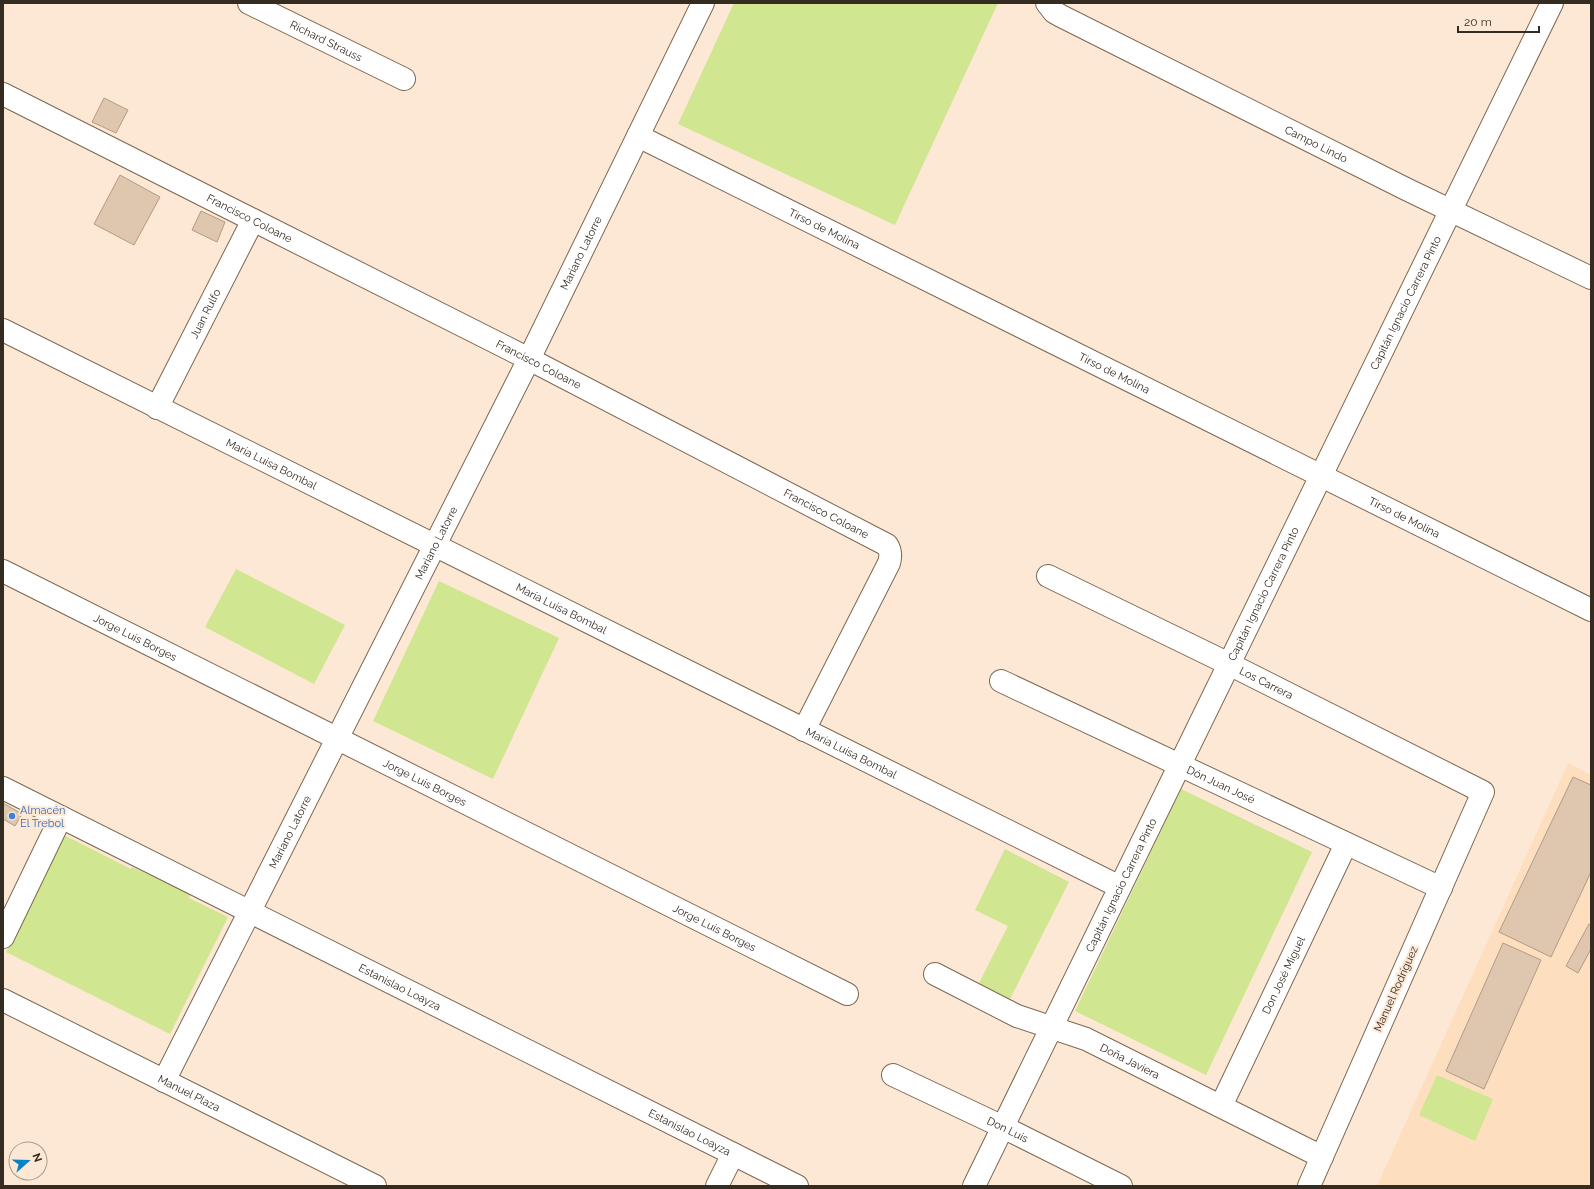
<svg xmlns="http://www.w3.org/2000/svg" width="1594" height="1189" viewBox="0 0 1594 1189" font-family="Raleway,sans-serif">
<style>
.built{fill:#fddfc0}
.green{fill:#d0e690}
.building{fill:#dfc7af;stroke:#b29b83}
.lines{fill:none;stroke-linecap:round;stroke-linejoin:round}
.street-casing{stroke:#7d6851;stroke-width:24}
.street{stroke:#fff;stroke-width:22}
.shop-dot{fill:#3f7fe0;stroke:#fce8d4;stroke-width:1.5}
.labels{text-anchor:middle;dominant-baseline:central;stroke-width:4;stroke-linejoin:round;paint-order:stroke}
.street-label{font-size:11px;fill:#342b21;stroke:#fce8d4}
.shop-label{font-size:11px;fill:#366cbe;stroke:#fce8d4;text-anchor:start}
</style>
<rect width="100%" height="100%" fill="#fce8d4"/>
<!-- built -->
<path class="built" d="M 1568,763 L 1591,775 L 1591,1186 L 1377,1186 Z"/>
<!-- green -->
<g class="green">
<path d="M 734,3 L 998,3 L 895,225 L 678,124 Z"/>
<path d="M 236,569 L 345,625 L 314,684 L 205,627 Z"/>
<path d="M 439,581 L 559,638 L 493,779 L 373,721 Z"/>
<path d="M 1181,789 L 1312,852 L 1206,1075 L 1075,1011 Z"/>
<path d="M 64,835 L 131,869 L 132,867 L 190,894 L 189,898 L 228,917 L 170,1034 L 6,952 Z"/>
<path d="M 1005,849 L 1069,882 L 1010,999 L 979,983 L 1008,926 L 975,910 Z"/>
<path d="M 1437,1075 L 1493,1099 L 1475,1141 L 1419,1115 Z"/>
</g>
<!-- building -->
<g class="building">
<path d="M 104,98 L 128,110 L 116,133 L 92,122 Z"/>
<path d="M 120,175 L 160,197 L 134,245 L 94,224 Z"/>
<path d="M 201,211 L 225,222 L 217,242 L 192,230 Z"/>
<path d="M 1573,777 L 1591,785 L 1591,872 L 1551,957 L 1499,932 Z"/>
<path d="M 3,803 L 22,814 L 15,826 L 3,819 Z"/>
<path d="M 1589,924 L 1591,925 L 1591,949 L 1578,973 L 1566,966 Z"/>
<path d="M 1503,943 L 1541,960 L 1484,1089 L 1446,1071 Z"/>
</g>
<g class="lines">
<defs>
<g id="street">
<path id="s1" d="M 249,3 L 404,79"/>
<path id="s2" d="M 1047,3 L 1054,12 L 1061,16 L 1406,189 L 1591,278"/>
<path id="s3" d="M 3,94 L 529,359 L 887,545 C 891,551 891,556 889,563 L 804,730"/>
<path id="s4" d="M 638,136 L 1591,610"/>
<path id="s5" d="M 3,330 L 1120,887"/>
<path id="s6" d="M 157,408 L 253,220"/>
<path id="s7" d="M 3,571 L 847,994"/>
<path id="s8" d="M 1048,576 L 1229,664 L 1483,792 L 1309,1186"/>
<path id="s9" d="M 1001,681 L 1441,888"/>
<path id="s10" d="M 3,788 L 797,1186"/>
<path d="M 3,937 L 61,817"/>
<path id="s11" d="M 935,974 L 1017,1016 L 1086,1039 L 1322,1157"/>
<path id="s12" d="M 3,1000 L 375,1186"/>
<path id="s13" d="M 893,1075 L 1003,1127 L 1121,1186"/>
<path id="s14" d="M 164,1081 L 529,359 L 703,3"/>
<path id="s15" d="M 1221,1106 L 1346,844"/>
<path d="M 717,1186 L 733,1154"/>
<path id="s16" d="M 974,1186 L 1552,3"/>
</g>
</defs>
<!-- street casing -->
<use href="#street" class="street-casing"/>
<!-- street -->
<use href="#street" class="street"/>
</g>
<!-- markers -->
<circle class="shop-dot" cx="12" cy="816" r="4"/>
<g class="labels">
<!-- street labels -->
<g class="street-label">
<text stroke="none"><textPath href="#s1" startOffset="86">Richard Strauss</textPath></text>
<text stroke="none"><textPath href="#s2" startOffset="305">Campo Lindo</textPath></text>
<text stroke="none"><textPath href="#s3" startOffset="276">Francisco Coloane</textPath></text>
<text stroke="none"><textPath href="#s4" startOffset="208">Tirso de Molina</textPath></text>
<text stroke="none"><textPath href="#s14" startOffset="927">Mariano Latorre</textPath></text>
<text stroke="none"><textPath href="#s16" startOffset="983">Capitán Ignacio Carrera Pinto</textPath></text>
<text stroke="none"><textPath href="#s6" startOffset="106">Juan Rulfo</textPath></text>
<text stroke="none"><textPath href="#s3" startOffset="600">Francisco Coloane</textPath></text>
<text stroke="none"><textPath href="#s4" startOffset="532">Tirso de Molina</textPath></text>
<text stroke="none"><textPath href="#s5" startOffset="300">María Luisa Bombal</textPath></text>
<text stroke="none"><textPath href="#s3" startOffset="924">Francisco Coloane</textPath></text>
<text stroke="none"><textPath href="#s4" startOffset="856">Tirso de Molina</textPath></text>
<text stroke="none"><textPath href="#s14" startOffset="603">Mariano Latorre</textPath></text>
<text stroke="none"><textPath href="#s16" startOffset="659">Capitán Ignacio Carrera Pinto</textPath></text>
<text stroke="none"><textPath href="#s5" startOffset="624">María Luisa Bombal</textPath></text>
<text stroke="none"><textPath href="#s7" startOffset="148">Jorge Luis Borges</textPath></text>
<text stroke="none"><textPath href="#s8" startOffset="243">Los Carrera</textPath></text>
<text stroke="none"><textPath href="#s5" startOffset="948">María Luisa Bombal</textPath></text>
<text stroke="none"><textPath href="#s7" startOffset="472">Jorge Luis Borges</textPath></text>
<text stroke="none"><textPath href="#s9" startOffset="243">Dón Juan José</textPath></text>
<text stroke="none"><textPath href="#s14" startOffset="279">Mariano Latorre</textPath></text>
<text stroke="none"><textPath href="#s16" startOffset="335">Capitán Ignacio Carrera Pinto</textPath></text>
<text stroke="none"><textPath href="#s7" startOffset="796">Jorge Luis Borges</textPath></text>
<text stroke="none"><textPath href="#s15" startOffset="145">Don José Miguel</textPath></text>
<text stroke="none"><textPath href="#s10" startOffset="444">Estanislao Loayza</textPath></text>
<text transform="translate(1396 989) rotate(-66)">Manuel Rodríguez</text>
<text stroke="none"><textPath href="#s11" startOffset="214">Doña Javiera</textPath></text>
<text stroke="none"><textPath href="#s12" startOffset="208">Manuel Plaza</textPath></text>
<text stroke="none"><textPath href="#s13" startOffset="127">Don Luis</textPath></text>
<text stroke="none"><textPath href="#s10" startOffset="768">Estanislao Loayza</textPath></text>
</g>
<!-- shop labels -->
<g class="shop-label">
<text x="20" y="810">Almacén<tspan x="20" dy="13">El Trebol</tspan></text>
</g>
</g>
<!-- border -->
<rect width="1594" height="1189" fill="none" stroke="#342b21" stroke-width="8"/>
<!-- north arrow -->
<g transform="translate(28 1161) rotate(70)"><circle r="19" fill="#fce8d4" stroke="#ac9c8c"/>
<path d="M0-3L7 15L0 10L-7 15Z" fill="#0382ca"/>
<text y="-6" font-size="11" font-weight="bold" text-anchor="middle" fill="#342b21">N</text>
</g>
<!-- scale -->
<path d="M1458 26v6h81v-6" fill="none" stroke="#342b21" stroke-width="2"/>
<text x="1464" y="26" font-size="12" fill="#342b21" stroke="#fce8d4" stroke-width="3" paint-order="stroke">20 m</text>
</svg>
